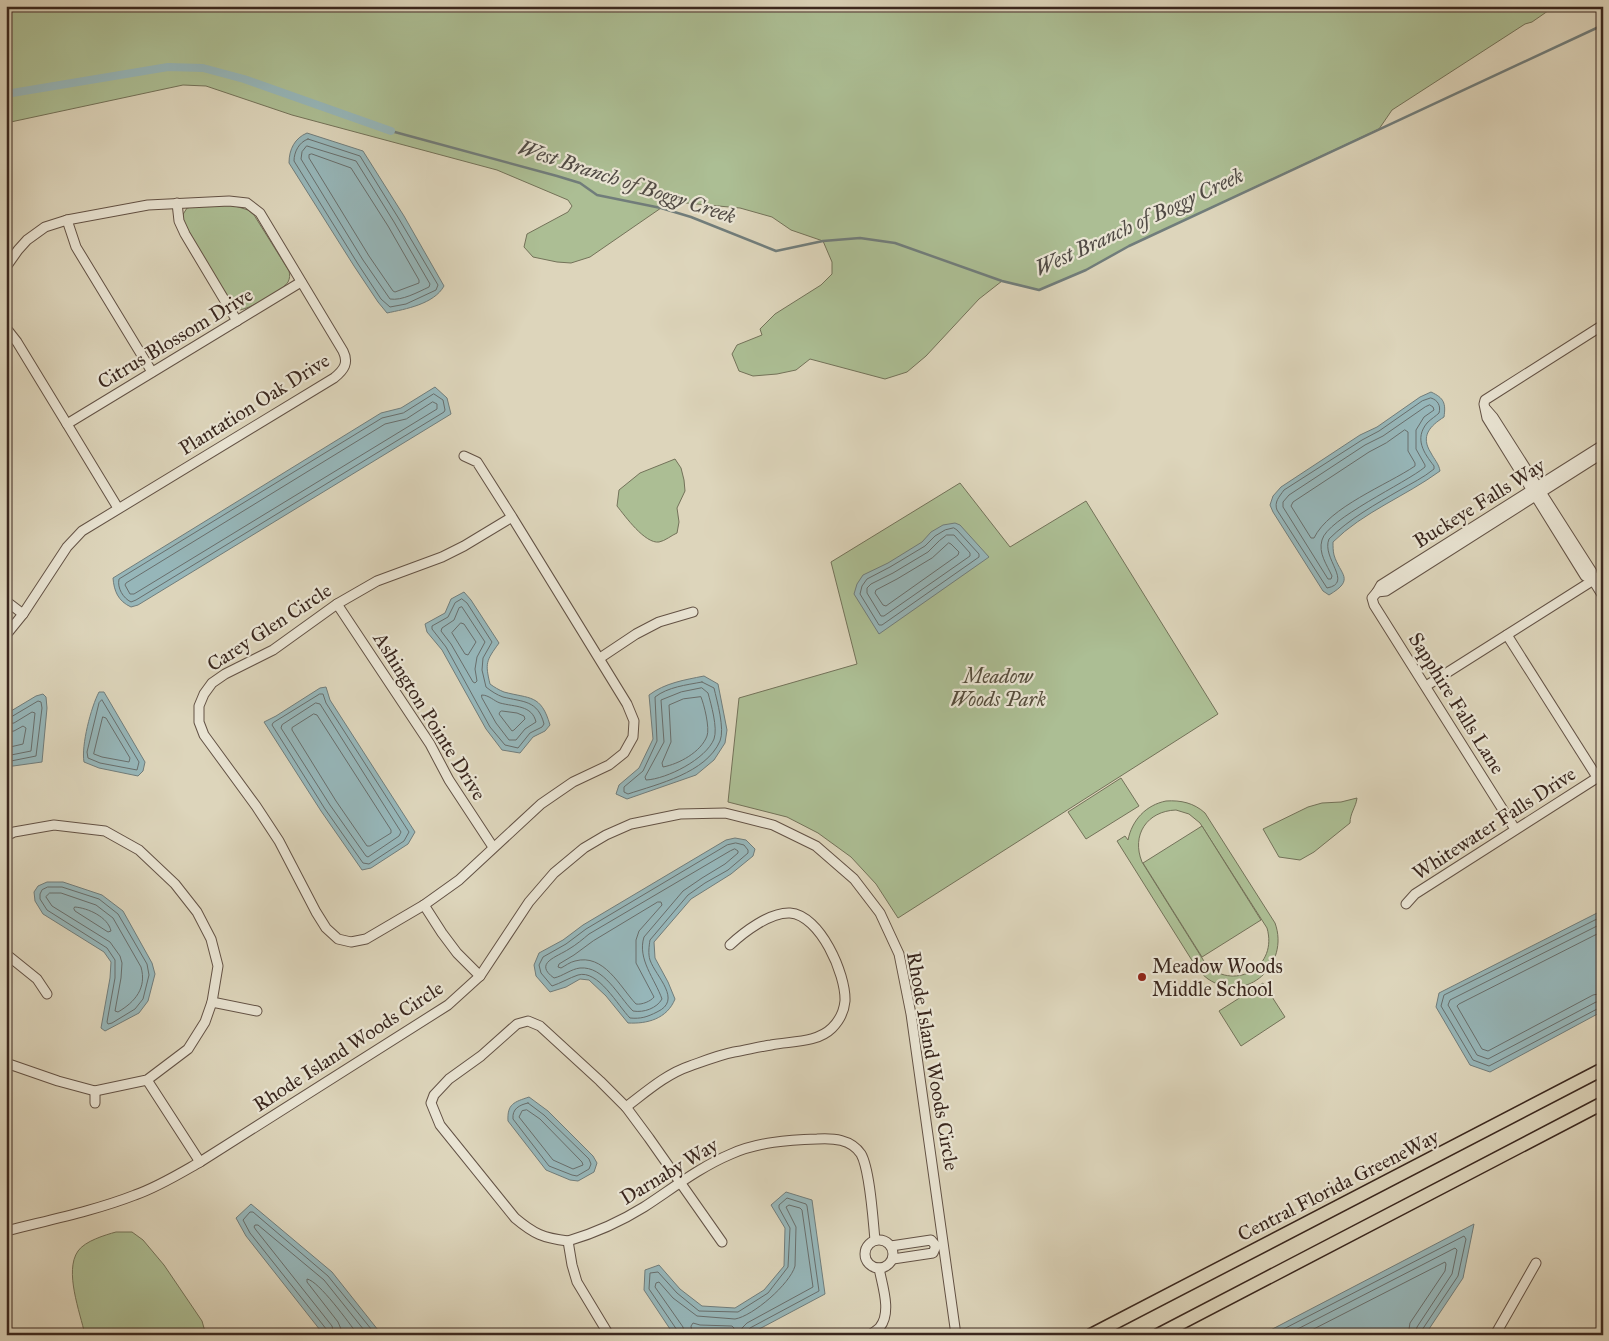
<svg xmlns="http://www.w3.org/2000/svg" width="1609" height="1341" viewBox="0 0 1609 1341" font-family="'IM FELL Great Primer',serif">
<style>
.green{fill:#acbe94;stroke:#737259;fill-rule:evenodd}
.water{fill:#96b6b9;stroke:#717d7b}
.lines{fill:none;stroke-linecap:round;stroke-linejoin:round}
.shore{stroke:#686e6c;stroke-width:1}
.stream{stroke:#717d7b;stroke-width:2.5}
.canal{stroke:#96b6b9;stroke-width:8}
.minor-casing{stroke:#635245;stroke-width:11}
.highway-casing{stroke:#3a271e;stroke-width:15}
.minor{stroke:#e9e4d3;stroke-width:9}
.highway{stroke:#ddd5bb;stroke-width:12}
.poi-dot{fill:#8f2418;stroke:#e9e4d3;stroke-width:2}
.labels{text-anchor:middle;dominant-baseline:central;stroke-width:4.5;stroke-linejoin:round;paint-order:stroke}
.street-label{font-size:20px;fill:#3a271e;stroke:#e9e4d3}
.park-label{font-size:20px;font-style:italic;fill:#564d3c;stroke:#e9e4d3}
.poi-label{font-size:20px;fill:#3a271e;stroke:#e9e4d3;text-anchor:start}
.water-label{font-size:21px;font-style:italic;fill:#514b45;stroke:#e9e4d3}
</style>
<rect width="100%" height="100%" fill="#ddd5bb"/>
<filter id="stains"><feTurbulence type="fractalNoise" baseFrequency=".004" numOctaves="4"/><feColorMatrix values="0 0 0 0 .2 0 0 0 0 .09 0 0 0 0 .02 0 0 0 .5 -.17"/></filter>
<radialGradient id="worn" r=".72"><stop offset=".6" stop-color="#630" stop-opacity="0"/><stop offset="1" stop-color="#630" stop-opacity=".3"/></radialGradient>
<!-- green -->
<g class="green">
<path d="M 6,6 L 1555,6 L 1532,22 L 1525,24 L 1392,110 L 1379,129 L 1129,246 L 1086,270 L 1039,290 L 1002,281 L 979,299 L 926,356 L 907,372 L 885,379 L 810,359 L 796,370 L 777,374 L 753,376 L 739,371 L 732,354 L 737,345 L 762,335 L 760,329 L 775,314 L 821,285 L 832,274 L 832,262 L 823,241 L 791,230 L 772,217 L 740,208 L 686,203 L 661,208 L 590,257 L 571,263 L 557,262 L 533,257 L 524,247 L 527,234 L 568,212 L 572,206 L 568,200 L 497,170 L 292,115 L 206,86 L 183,85 L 6,123 Z"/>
<path d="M 232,205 L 248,210 L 254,215 L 289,271 C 290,275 290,278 288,282 C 282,291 251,308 240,310 L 232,304 L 184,226 L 182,216 L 187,208 L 192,207 Z"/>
<path d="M 675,459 L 681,468 L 684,480 L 685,491 L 677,508 L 679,522 L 677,533 C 672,535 665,541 659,542 C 645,544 625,516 617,506 L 619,490 L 640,473 Z"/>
<path d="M 960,483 L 1010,547 L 1086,501 L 1218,714 L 898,918 L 876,884 L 851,857 L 818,833 L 787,817 L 728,802 L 739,698 L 857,664 L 831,562 Z"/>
<path d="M 1121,778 L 1139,806 L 1086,839 L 1068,812 Z"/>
<path d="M 1357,798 C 1356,807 1350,813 1350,823 L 1314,852 L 1300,860 L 1279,857 L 1263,829 L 1308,807 L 1322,803 L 1341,802 Z"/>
<path d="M 1166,801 C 1181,800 1194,803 1205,813 L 1275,923 C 1290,964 1247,1005 1208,979 C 1202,975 1197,968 1193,962 L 1117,841 L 1125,836 L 1128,840 C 1132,820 1146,805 1166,801 ZM 1176,810 L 1189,814 L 1200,823 L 1267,928 C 1278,966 1237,991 1207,966 L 1142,862 C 1131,835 1147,811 1176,810 Z"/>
<path d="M 1202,826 L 1261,920 L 1202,957 L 1143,863 Z"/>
<path d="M 1263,983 L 1285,1017 L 1241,1046 L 1219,1011 Z"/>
<path d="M 116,1232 L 132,1232 L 143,1240 L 164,1265 L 202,1321 L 206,1335 L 85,1335 C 80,1312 64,1271 78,1251 C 85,1241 105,1235 116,1232 Z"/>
</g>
<!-- water -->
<g class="water">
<path d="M 307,133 L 363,151 L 404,216 L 444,286 C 434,304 406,309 387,313 L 378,302 L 354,266 L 289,163 C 289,149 295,138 307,133 Z"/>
<path d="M 435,387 L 447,398 L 451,414 L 138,605 L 131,607 C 118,601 114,591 113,578 L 381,413 L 401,408 Z"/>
<path d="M 1431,392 C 1444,398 1446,403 1444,417 C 1430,426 1420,436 1431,453 C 1434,459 1439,464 1440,471 C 1406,496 1363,512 1333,542 C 1333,546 1333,551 1334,555 C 1340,575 1356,579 1329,595 L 1323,591 L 1273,512 L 1270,505 L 1273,496 L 1281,487 L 1360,435 L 1377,427 L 1420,397 Z"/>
<path d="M 955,523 L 960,525 L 989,557 L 879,634 L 854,594 L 857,584 L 863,575 L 888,563 L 922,542 L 931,532 L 943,525 Z"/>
<path d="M 464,592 L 471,600 L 499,643 C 486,661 485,663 490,684 C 494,687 499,690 504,692 C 530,699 541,694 550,725 L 545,731 L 533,737 L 520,753 L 502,750 L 486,729 L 442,650 L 427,632 L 425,624 L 445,613 L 451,599 Z"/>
<path d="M 704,676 L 718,684 L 727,730 L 725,743 L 714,760 L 696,775 L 627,799 L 616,794 L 619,785 L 639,768 L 653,739 L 649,695 C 665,683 684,680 704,676 Z"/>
<path d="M 326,687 L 330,700 L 415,832 L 408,844 L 371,868 L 362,870 L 321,811 L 264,722 L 276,716 L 320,688 Z"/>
<path d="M 99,692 L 104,692 L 145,762 L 143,771 L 138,776 L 99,768 L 84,762 C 81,746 91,707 99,692 Z"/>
<path d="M 43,694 L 46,697 L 47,708 L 42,762 L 6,767 L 6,714 L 36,696 Z"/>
<path d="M 735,838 L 746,840 L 755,849 L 753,856 L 731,874 L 691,899 L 654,942 L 655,958 L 668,982 L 675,999 C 667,1019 647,1024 628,1023 L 606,996 L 589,980 L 580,979 L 566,987 L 550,992 L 536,976 L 534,965 L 539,953 L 563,940 L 583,925 L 726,840 Z"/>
<path d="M 47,882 L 63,882 L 102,895 L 123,911 L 152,963 L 155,974 L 148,1001 L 139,1013 L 105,1031 L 101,1028 L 110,978 L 111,962 L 104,952 L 43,914 L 35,901 L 34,892 L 38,886 Z"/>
<path d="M 1603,910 L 1603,1011 L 1490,1072 L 1470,1065 L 1436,1007 L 1439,993 Z"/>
<path d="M 529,1097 L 548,1111 L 593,1156 L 597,1163 L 594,1172 L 578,1181 L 570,1180 L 546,1170 L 508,1121 C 507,1104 514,1102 529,1097 Z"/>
<path d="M 786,1192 L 812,1200 L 825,1294 L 748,1335 L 674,1335 L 644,1290 L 645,1270 L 659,1265 L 680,1289 L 702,1306 L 735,1308 L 764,1290 L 784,1266 L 785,1228 L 771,1205 Z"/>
<path d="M 251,1204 L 332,1272 L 382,1335 L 324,1335 L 246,1236 L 236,1218 Z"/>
<path d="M 1474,1224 L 1463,1278 L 1425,1335 L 1261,1335 Z"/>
</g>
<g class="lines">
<!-- shore -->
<g class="shore">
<path d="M 308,139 L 360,156 L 399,219 L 438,285 L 436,290 L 406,304 L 390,307 L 381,299 L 358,264 L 294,161 C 294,152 299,142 308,139 Z"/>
<path d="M 307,146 L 356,161 L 394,222 L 430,284 L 429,287 C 418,292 402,301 390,299 L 363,260 L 301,159 L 302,152 Z"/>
<path d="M 312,154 L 351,168 L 388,226 L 419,280 L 419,283 L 395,292 L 393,291 L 369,256 L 309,158 L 309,155 Z"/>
<path d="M 434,394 L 443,400 L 445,410 L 444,412 L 136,600 L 131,602 C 123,598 117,588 119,579 L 382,418 L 403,413 Z"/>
<path d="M 1431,398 C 1438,400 1441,406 1439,413 C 1436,416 1431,419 1427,423 C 1414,439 1424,453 1434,466 L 1434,469 C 1423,478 1412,483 1400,490 C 1376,504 1349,519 1329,539 C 1321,558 1354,583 1327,588 L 1277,510 C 1274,502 1279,497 1284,490 L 1362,440 L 1379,431 L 1422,401 Z"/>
<path d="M 433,402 L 437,404 L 437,409 L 134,594 L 130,594 L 125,585 L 126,583 L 385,424 L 406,419 Z"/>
<path d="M 1430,405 L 1433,407 L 1434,410 L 1424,417 L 1416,430 L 1416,449 L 1425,465 L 1425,467 C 1406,483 1327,519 1322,540 C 1318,553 1327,565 1332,576 L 1331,579 L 1328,579 L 1283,507 L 1283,502 L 1289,495 L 1365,445 L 1383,436 L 1425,407 Z"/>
<path d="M 1405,430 L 1408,432 L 1408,451 L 1415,463 L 1415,466 C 1387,485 1329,507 1314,538 L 1311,538 L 1291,506 L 1293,502 L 1369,452 L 1386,443 Z"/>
<path d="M 954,528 L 957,530 L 979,554 L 979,557 L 882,625 L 879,625 L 860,594 L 862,586 L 867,579 L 890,567 L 925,546 L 935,536 L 945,530 Z"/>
<path d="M 947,535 L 954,535 L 970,553 L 970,556 L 884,616 L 881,616 L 867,593 L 867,588 L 871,584 L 893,573 L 928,552 L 939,541 Z"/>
<path d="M 949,543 L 951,544 L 959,552 L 958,555 L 886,606 L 883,605 L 875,593 L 876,590 L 897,579 L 932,558 Z"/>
<path d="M 462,599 L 467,603 L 492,642 L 483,658 L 482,670 L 486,687 C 491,691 497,695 503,697 C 523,702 538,700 544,724 L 542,727 L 530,733 L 518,748 L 505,745 L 490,727 L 446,647 L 432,629 L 432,626 L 448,617 L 455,603 Z"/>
<path d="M 462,607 L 485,642 L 477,657 L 475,669 L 477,681 L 475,683 L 473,682 L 451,644 L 441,631 L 442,628 L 454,620 L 459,608 Z"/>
<path d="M 461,623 L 464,624 L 476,642 L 468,655 L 465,654 L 452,633 Z"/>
<path d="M 702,682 L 714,688 C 717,701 725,729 720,741 C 706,773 658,784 628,794 L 624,792 L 624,787 L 643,771 L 657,741 L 655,697 C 668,687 686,685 702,682 Z"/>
<path d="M 702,688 L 708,693 C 711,704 718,728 714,739 C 706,759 667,779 646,780 L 645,777 L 664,742 L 661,700 L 681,692 Z"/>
<path d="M 320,694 L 323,694 L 326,703 L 409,832 L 404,841 L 369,864 L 363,863 L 325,809 L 272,725 L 273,723 Z"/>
<path d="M 482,695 C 489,695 494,701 500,703 C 515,707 532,705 536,722 L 525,729 L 516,740 L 509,740 L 496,723 L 482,698 Z"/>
<path d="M 701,697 C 704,704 710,728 707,736 C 701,752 679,764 663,767 L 662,763 L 671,742 L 669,705 L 683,699 Z"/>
<path d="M 102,700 L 139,762 L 137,770 L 100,763 L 88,758 L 87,752 L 99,703 Z"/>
<path d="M 316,703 L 320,704 L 401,832 L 399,836 L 368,857 L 366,856 L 330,805 L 281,728 L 282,725 Z"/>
<path d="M 502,711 L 517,713 L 524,716 L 525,719 L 514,730 L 512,731 L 499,714 L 500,712 Z"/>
<path d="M 314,714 L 317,715 L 391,830 L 391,833 L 370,846 L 367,846 L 336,801 L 292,730 L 292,728 Z"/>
<path d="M 103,717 L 106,718 L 130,758 L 129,762 L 102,757 L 94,754 Z"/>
<path d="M 6,718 L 11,717 L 38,701 L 41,702 L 42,708 L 36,756 L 6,762"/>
<path d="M 6,724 L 14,723 L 32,712 L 35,713 L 31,751 L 6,756"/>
<path d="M 6,732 L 14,731 L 23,726 L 26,728 L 23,744 L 6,748"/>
<path d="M 736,843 L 744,845 L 748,850 L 748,853 L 728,870 L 705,883 L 688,895 L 650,940 C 649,946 648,954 650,960 C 656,977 683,1000 657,1012 C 647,1017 641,1019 630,1018 C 618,1006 598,969 578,975 C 569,978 561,983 552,986 L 541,973 L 539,965 L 543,957 L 566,944 L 586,929 L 727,845 Z"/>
<path d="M 735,849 L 738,851 L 738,853 L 725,864 L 702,878 L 683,891 L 644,937 C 637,959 655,979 662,999 C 657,1008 644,1013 633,1011 C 618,996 604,966 580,968 C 571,969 563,976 554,978 C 533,963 557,957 569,949 C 576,945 583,939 589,934 L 730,851 Z"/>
<path d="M 48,887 L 62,887 L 99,899 L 118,914 L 147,964 L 149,975 L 143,999 L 135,1009 L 112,1023 L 108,1024 L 107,1022 L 115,978 L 115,960 L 107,948 L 47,910 L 40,899 L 40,894 L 42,890 Z"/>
<path d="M 50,893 L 61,893 L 96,905 L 113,918 L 141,967 C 147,988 135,1002 118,1012 L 115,1011 L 121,978 L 122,963 L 120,956 L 110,942 L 52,906 L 46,897 Z"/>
<path d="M 658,902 L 661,902 L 662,905 L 639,931 L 636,940 L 636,963 L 654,997 C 651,1001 642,1005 636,1004 C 620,987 604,953 575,961 C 570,962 565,966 561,968 L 558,967 L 559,964 L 574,955 L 593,941 Z"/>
<path d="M 75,907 C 88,908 108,917 111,931 L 108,932 L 75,911 L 74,909 Z"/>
<path d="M 1603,916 L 1444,995 L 1441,1006 L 1473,1060 L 1489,1066 L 1599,1008 L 1603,1007"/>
<path d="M 1603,923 L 1450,1000 L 1448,1005 L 1477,1055 L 1488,1059 L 1596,1002 L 1603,1001"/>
<path d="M 1603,931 L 1459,1004 L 1457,1006 L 1482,1049 L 1488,1051 L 1593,995 L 1603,993"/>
<path d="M 528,1103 L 544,1115 L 589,1159 L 591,1164 L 589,1169 L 577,1176 L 572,1175 L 549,1166 L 513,1119 C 512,1109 519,1105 528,1103 Z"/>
<path d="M 527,1110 L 540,1119 L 582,1162 L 583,1165 L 573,1169 L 553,1160 L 519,1117 L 522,1111 Z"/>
<path d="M 328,1335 L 327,1330 L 250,1233 L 243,1220 L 250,1212 L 253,1212 L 328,1276 L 376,1335"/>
<path d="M 334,1335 L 332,1326 L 256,1230 L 254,1227 L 255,1225 L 258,1225 L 324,1280 L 368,1335"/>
<path d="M 342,1335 L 341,1329 L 338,1322 L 307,1282 L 307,1279 C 319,1281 349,1323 358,1335"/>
<path d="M 678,1335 L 677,1330 L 649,1289 L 650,1273 L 658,1272 L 677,1293 L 699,1311 L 738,1312 L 768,1293 L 788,1267 L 790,1228 L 779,1208 L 779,1205 L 787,1198 L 806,1204 L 807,1206 L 819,1291 L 750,1328 L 748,1331 L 747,1335"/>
<path d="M 684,1335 L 683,1327 L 655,1287 L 656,1283 L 659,1282 L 673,1298 L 697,1316 L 735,1319 C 753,1316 790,1284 795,1266 L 796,1227 L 786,1207 L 789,1205 L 800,1208 L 802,1210 L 813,1287 L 747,1323 L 742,1328 L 741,1335"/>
<path d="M 692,1335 L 691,1326 L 693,1323 L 700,1325 L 732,1326 L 734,1328 L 733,1335"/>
<path d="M 1272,1335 L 1464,1236 L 1466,1239 L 1458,1276 L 1422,1330 L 1421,1335"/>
<path d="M 1286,1335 L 1455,1248 L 1457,1250 L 1452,1274 L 1417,1327 L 1415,1335"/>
<path d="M 1302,1335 L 1445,1262 L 1446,1264 L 1445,1271 L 1410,1323 L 1408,1335"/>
</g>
<!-- stream -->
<path class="stream" d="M 391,131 L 557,176 L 580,183 L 597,195 L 661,208 L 691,217 L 776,251 L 823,241 L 860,238 L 895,243 L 1002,281 L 1039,290 L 1086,270 L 1129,246 L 1603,25"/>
<!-- canal -->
<path class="canal" d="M 6,94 L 168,67 L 203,68 L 244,79 L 391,131"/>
<defs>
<g id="minor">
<path d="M 177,203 L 179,221 L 185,234 L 237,321"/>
<path d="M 67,220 L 76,247 L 152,372"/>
<path d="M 6,267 L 18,250 L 27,240 L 45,227 L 67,220 L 148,205 L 229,201 L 247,203 L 260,213 L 343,351 C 349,363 344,370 334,378 L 82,531 L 67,547 L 23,614 L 6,635"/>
<path d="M 6,328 L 17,342 L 67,424 L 118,508"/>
<path d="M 1486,409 L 1493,417 L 1592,572 L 1593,580 L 1603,596"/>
<path d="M 67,424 L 301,282"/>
<path d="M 464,456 L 477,462 L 512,517 L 464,546 L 442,557 L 377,581 L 337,604 L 273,650 L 225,674 L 212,683 L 204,694 L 199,706 L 199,722 L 204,735 L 256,806 L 279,841 L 316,912 L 326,928 L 338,939 L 351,942 L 366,939 L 424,905 L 459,880 L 541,804 L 573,782 L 609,765 L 624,753 L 633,737 L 634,721 L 627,704 L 512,517"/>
<path d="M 1593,580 L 1585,576 L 1487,418 L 1484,404 L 1485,400 L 1603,325"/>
<path d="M 1377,592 L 1386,591 L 1603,453"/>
<path d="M 6,601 L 23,614"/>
<path d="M 337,604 L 430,744 L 449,780 L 493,847"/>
<path d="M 1507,635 L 1597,777"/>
<path d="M 600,658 L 636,634 L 659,622 L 693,612"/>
<path d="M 1426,686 L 1603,574"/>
<path d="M 1515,829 L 1374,605 L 1372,598 L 1377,592 L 1381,585 L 1603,445"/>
<path d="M 6,836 L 14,832 L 54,825 L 105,831 L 139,850 L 175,884 L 197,912 L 211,939 L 218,966 L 212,1002 L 205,1022 L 188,1049 L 147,1080 L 95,1091 L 58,1081 L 6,1063"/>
<path d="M 1406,904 L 1415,894 L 1603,774"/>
<path d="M 424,905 L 442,933 L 457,953 L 480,976"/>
<path d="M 6,954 L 37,979 L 47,994"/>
<path d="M 212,1002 L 257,1011"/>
<path d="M 147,1080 L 200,1162"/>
<path d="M 95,1091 L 95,1103"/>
<path d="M 626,1107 C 646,1092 666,1074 690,1066 C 704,1061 719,1055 734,1052 C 746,1050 758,1047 771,1045 C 791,1041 817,1043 832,1028 C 840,1020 844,1012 845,1001 C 846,974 820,915 790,913 C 770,912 744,932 730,945"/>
<path d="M 6,1231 C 49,1220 94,1211 135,1195 C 158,1187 179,1174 200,1162 L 448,1005 L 480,976 L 529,902 L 554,873 L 584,848 L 606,835 L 631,824 L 680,814 L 725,813 L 773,825 L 816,846 L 854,879 L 880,913 L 899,954 L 911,1014 L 956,1335"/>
<circle cx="879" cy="1254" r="14"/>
<path d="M 568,1241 C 543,1238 534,1234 515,1218 L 440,1125 L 431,1103 L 434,1095 L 449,1079 L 481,1056 L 517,1024 L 528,1021 L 540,1026 L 600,1081 L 626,1107 L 649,1138 L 722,1242"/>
<path d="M 891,1246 L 931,1240 L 936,1246"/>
<path d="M 893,1259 L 933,1253 L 936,1246"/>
<path d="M 609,1335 L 577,1282 L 572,1265 L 568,1241 C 595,1233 620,1222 644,1207 C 673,1188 700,1167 731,1154 C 758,1142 788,1140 817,1139 C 833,1138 851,1139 861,1154 C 870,1170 873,1220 875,1240"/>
<path d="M 870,1335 C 873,1332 878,1330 880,1327 C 892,1312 882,1285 879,1268"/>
<path d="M 1495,1335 L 1536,1263"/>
</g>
<g id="highway">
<path d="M 1091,1335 L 1603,1069"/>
<path d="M 1158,1335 L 1603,1103"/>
</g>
</defs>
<!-- minor casing -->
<use href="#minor" class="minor-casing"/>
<!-- highway casing -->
<use href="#highway" class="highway-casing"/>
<!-- minor -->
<use href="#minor" class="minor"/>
<!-- highway -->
<use href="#highway" class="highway"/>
</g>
<!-- markers -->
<circle class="poi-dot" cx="1142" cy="977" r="5"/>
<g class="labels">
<!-- street labels -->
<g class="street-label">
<text transform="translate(175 338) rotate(-31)">Citrus Blossom Drive</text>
<text transform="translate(254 404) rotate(-32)">Plantation Oak Drive</text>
<text transform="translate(1479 503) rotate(-32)">Buckeye Falls Way</text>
<text transform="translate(269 627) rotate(-33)">Carey Glen Circle</text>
<text transform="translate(1457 703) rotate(58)">Sapphire Falls Lane</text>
<text transform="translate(430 716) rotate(58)">Ashington Pointe Drive</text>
<text transform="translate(1494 823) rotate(-33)">Whitewater Falls Drive</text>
<text transform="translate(348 1046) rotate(-33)">Rhode Island Woods Circle</text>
<text transform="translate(933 1061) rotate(80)">Rhode Island Woods Circle</text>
<text transform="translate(669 1171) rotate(-31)">Darnaby Way</text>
<text transform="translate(1338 1185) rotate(-27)">Central Florida GreeneWay</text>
</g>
<!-- park labels -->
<g class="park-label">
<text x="998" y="676">Meadow<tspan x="998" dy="23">Woods Park</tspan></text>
</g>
<!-- poi labels -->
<g class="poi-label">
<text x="1152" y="966">Meadow Woods<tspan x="1152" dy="23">Middle School</tspan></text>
</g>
<!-- water labels -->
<g class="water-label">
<text transform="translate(627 182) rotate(18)">West Branch of Boggy Creek</text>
<text transform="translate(1139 222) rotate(-25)">West Branch of Boggy Creek</text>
</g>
</g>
<!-- margin -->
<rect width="1609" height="1341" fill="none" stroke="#ddd5bb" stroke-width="25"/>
<rect x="8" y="8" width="1594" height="1326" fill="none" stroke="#3a271e" stroke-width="2.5"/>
<rect x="12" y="12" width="1584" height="1316" fill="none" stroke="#3a271e"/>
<rect width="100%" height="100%" filter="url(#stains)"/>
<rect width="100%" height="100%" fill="url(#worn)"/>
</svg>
